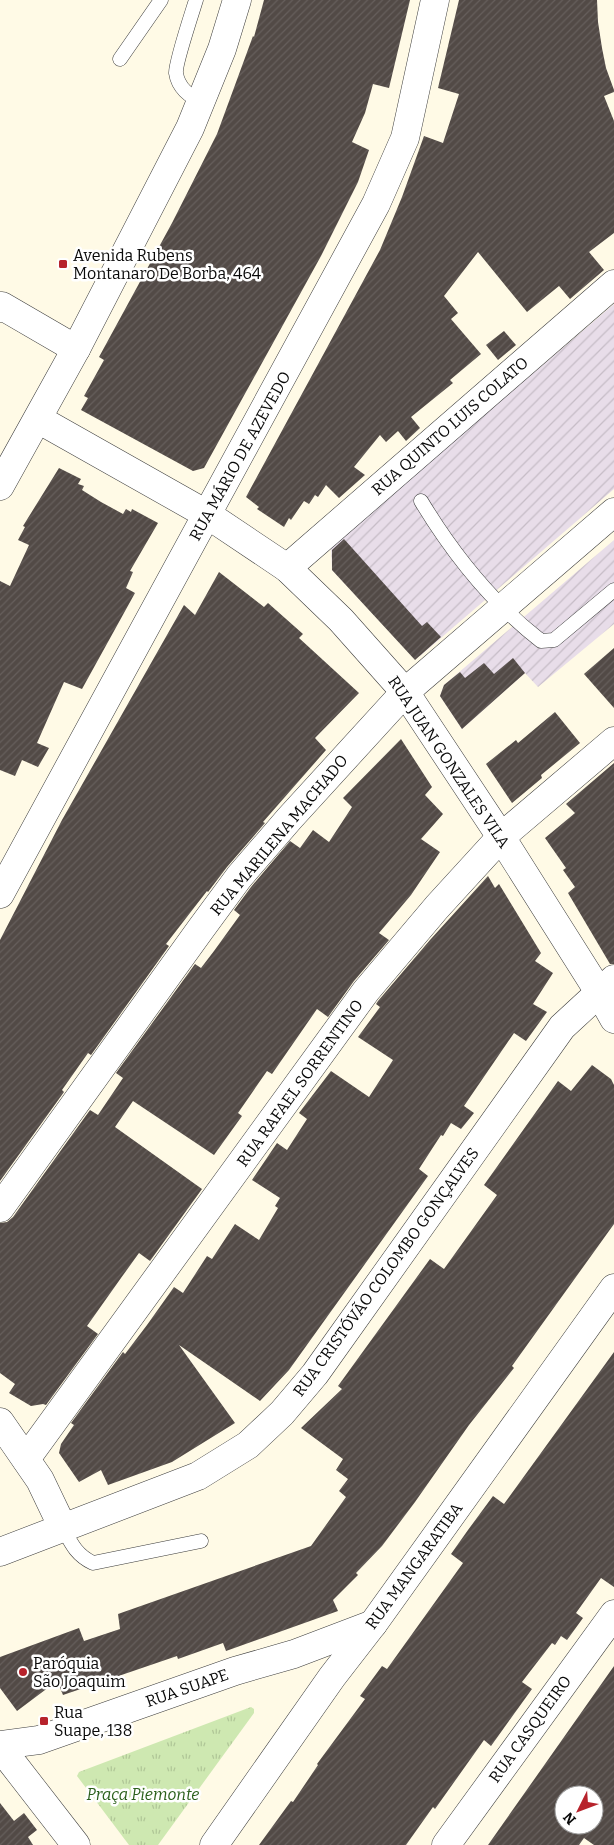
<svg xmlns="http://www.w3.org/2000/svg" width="614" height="1845" viewBox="0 0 614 1845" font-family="Bitter,serif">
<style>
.industrial{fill:url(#industrial-furrows)}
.grass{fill:url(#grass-tufts)}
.building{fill:url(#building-hatch);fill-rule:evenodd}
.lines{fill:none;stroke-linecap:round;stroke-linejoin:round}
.service-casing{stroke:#3c3c3c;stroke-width:15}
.minor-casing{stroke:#3c3c3c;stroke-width:29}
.tertiary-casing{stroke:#3c3c3c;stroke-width:29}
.service{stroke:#fff;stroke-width:14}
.minor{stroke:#fff;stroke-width:28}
.tertiary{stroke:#fff;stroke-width:28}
.poi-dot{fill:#b7232c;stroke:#fff;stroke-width:2}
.labels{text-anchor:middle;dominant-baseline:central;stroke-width:5;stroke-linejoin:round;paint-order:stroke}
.poi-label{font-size:16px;fill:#090909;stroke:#fff;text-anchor:start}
.street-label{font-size:16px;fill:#090909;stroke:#fff}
.park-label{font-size:16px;font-style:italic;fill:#2a5f1b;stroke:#fff}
</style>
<defs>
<pattern id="industrial-furrows" width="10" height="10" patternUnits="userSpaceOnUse" patternTransform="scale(1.25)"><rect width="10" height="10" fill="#e8dde9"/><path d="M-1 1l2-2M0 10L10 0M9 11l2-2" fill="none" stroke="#c6bcc6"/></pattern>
<pattern id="grass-tufts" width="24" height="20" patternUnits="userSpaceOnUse" patternTransform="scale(1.25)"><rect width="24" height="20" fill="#cee8b1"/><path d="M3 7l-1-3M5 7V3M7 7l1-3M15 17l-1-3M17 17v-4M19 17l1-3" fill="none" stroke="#b0c697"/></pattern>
<pattern id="building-hatch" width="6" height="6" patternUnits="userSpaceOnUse" patternTransform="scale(1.25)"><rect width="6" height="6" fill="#524a46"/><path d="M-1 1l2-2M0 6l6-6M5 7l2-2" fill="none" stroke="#665f5c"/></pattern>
</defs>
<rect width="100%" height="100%" fill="#fffae6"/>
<!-- industrial -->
<g class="industrial">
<path d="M 614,304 L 614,489 L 420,656 L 412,656 L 332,570 L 331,546 Z"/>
<path d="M 614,540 L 614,624 L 538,687 L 525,673 L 462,729 L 440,696 L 444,685 Z"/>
</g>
<!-- grass -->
<path class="grass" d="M 251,1707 L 254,1709 L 254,1713 L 158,1845 L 129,1845 L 77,1776 L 79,1772 Z"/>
<!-- building -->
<g class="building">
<path d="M 264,0 L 410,0 L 389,88 L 373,84 L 365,113 L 352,142 L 369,150 L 358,182 L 321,256 L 204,468 L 193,471 L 81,410 L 88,398 L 84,396 L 104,360 L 99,357 L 172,223 L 217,134 L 253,36 L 254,37 Z"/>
<path d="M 459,0 L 597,0 L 598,22 L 602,48 L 606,68 L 614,90 L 614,92 L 604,96 L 614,121 L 614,233 L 589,252 L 604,270 L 570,299 L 559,286 L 527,312 L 478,252 L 444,296 L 458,313 L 451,319 L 481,354 L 450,380 L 453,383 L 411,417 L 420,428 L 406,441 L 398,431 L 386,442 L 380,435 L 354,467 L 365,475 L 339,498 L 326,485 L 318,497 L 315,495 L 309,504 L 304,501 L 291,520 L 289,518 L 284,527 L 257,509 L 259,507 L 246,497 L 380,250 L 402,197 L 424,136 L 443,143 L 459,94 L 438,88 Z"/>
<path d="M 504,331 L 516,345 L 498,360 L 486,345 Z"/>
<path d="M 59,468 L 81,479 L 78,484 L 84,486 L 82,490 L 101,502 L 123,514 L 126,509 L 131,512 L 132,509 L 158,523 L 130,571 L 133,572 L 126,588 L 135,593 L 82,689 L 64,682 L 37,743 L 49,748 L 38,767 L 22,760 L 15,776 L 0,770 L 0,581 L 10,586 L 29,545 L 18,540 L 25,527 L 23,526 Z"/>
<path d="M 344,539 L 422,626 L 427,622 L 441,637 L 415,660 L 332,570 L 332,550 Z"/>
<path d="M 219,572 L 264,607 L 268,603 L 303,634 L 299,638 L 359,693 L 315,738 L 326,750 L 263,822 L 265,823 L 227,867 L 208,892 L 207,891 L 166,944 L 169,946 L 91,1055 L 88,1053 L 62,1090 L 64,1092 L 0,1181 L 0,940 L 62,820 L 184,605 L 195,615 Z"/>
<path d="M 614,648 L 614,708 L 584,674 Z"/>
<path d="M 513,658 L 525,673 L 462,729 L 440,696 L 444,685 L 460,672 L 465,678 L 484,663 L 494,674 Z"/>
<path d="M 555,712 L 580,743 L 541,775 L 542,778 L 512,803 L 486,764 L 516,740 L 518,743 Z"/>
<path d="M 401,739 L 432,787 L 425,795 L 443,814 L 421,839 L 440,852 L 411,895 L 379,933 L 389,940 L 354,981 L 328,1017 L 317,1009 L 272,1074 L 267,1071 L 238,1113 L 242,1116 L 214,1155 L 133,1101 L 115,1127 L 202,1189 L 150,1261 L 139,1253 L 121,1278 L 87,1326 L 98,1334 L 46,1405 L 43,1404 L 31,1406 L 9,1393 L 15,1384 L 0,1373 L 0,1223 L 7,1222 L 13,1217 L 90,1110 L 98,1115 L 123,1078 L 116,1073 L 195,964 L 201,968 L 214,951 L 240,915 L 234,910 L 251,887 L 290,841 L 300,848 L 313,830 L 329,842 L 352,807 L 343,798 Z"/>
<path d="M 614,763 L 614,964 L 610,964 L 568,893 L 575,887 L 563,870 L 566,868 L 545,838 L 575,813 L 566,804 Z"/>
<path d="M 488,876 L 495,888 L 499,884 L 541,953 L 535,961 L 553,973 L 533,1004 L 547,1012 L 526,1041 L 514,1033 L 464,1106 L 474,1113 L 461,1129 L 451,1123 L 443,1136 L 441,1135 L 419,1169 L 428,1176 L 289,1370 L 260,1401 L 179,1345 L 235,1423 L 172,1462 L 108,1485 L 101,1470 L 79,1482 L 59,1453 L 61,1444 L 74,1425 L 71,1423 L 123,1352 L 125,1354 L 147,1325 L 174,1287 L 183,1293 L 207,1256 L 212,1259 L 235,1224 L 259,1240 L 278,1208 L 275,1206 L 280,1198 L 252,1180 L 277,1143 L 287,1150 L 307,1119 L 299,1113 L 331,1071 L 369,1097 L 393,1060 L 358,1037 L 380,1007 L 376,1004 L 378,1001 L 430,940 Z"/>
<path d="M 592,1065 L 611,1079 L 614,1085 L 614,1224 L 512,1366 L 514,1368 L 469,1425 L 415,1502 L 382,1546 L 356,1573 L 358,1575 L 333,1600 L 338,1611 L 226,1651 L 223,1643 L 178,1659 L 177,1656 L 63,1695 L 57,1681 L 17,1711 L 0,1688 L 0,1657 L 79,1628 L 84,1641 L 120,1629 L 118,1614 L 311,1546 L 346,1497 L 339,1491 L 348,1479 L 336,1470 L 343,1459 L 301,1428 L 342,1389 L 338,1386 L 430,1259 L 444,1269 L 497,1195 L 484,1185 L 558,1081 L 571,1091 Z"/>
<path d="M 614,1352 L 614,1587 L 601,1578 L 576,1613 L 583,1618 L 567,1640 L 561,1636 L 555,1645 L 552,1643 L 522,1682 L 532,1689 L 491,1746 L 484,1740 L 435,1809 L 433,1807 L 406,1845 L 259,1845 L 291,1801 L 293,1802 L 318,1765 L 317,1764 L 365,1699 L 360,1696 L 382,1666 L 387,1669 L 463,1563 L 451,1554 L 468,1530 L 493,1496 L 504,1504 Z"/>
<path d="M 614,1666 L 614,1845 L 594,1845 L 584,1838 L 579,1845 L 488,1845 ZM 564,1795 L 594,1795 L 594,1825 L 564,1825 Z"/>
<path d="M 0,1803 L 14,1821 L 24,1813 L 37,1830 L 28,1837 L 33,1845 L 0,1845 Z"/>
</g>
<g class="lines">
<defs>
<g id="service">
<path d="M 196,0 C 192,13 175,64 176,73 C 178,87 189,97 202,101"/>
<path d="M 120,59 L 161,0"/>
<path d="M 421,501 C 453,554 492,603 541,641 L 554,640 L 614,590"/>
<path d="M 63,1528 C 71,1543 76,1555 93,1563 L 201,1541"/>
</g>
<g id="minor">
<path d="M 0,308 L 2,306 L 76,349"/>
<path d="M 38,419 L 208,515 L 287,568 L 341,620 L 405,692 L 501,837 L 599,992 L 614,1019"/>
<path d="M 287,568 L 614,284"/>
<path d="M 0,894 L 376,204 L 405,138 L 435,0"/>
<path d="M 0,1208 L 200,930 L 239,877 L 289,819 L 405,692 L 614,512"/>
<path d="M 0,1422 L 40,1480 L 63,1528"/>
<path d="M 26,1459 L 366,991 L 437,907 L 501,837 L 614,741"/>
<path d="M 0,1552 L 198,1476 L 248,1445 L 282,1413 L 315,1374 L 562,1027 L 614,979"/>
<path d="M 0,1745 L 39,1740 L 235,1671 L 294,1654 L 373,1624"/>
<path d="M 0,1747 L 76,1845"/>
<path d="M 214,1845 L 332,1677 L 373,1624 L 614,1288"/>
<path d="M 446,1845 L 614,1614"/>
</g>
<path id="tertiary" d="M 0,486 L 76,349 L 190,128 L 222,49 L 237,0"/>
</defs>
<!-- service casing -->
<use href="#service" class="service-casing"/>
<!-- minor casing -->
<use href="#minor" class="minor-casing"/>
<!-- tertiary casing -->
<use href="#tertiary" class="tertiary-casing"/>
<!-- service -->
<use href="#service" class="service"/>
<!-- minor -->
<use href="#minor" class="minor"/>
<!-- tertiary -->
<use href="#tertiary" class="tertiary"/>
</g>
<!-- markers -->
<g class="poi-dot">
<rect x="58" y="259" width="10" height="10" rx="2.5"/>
<circle cx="23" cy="1672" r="5"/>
<rect x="39" y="1716" width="10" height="10" rx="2.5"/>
</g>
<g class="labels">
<!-- poi labels -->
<g class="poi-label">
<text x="73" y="255">Avenida Rubens<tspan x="73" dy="18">Montanaro De Borba, 464</tspan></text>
<text x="33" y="1663">Paróquia<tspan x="33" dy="18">São Joaquim</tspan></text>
<text x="54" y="1712">Rua<tspan x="54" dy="18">Suape, 138</tspan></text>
</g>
<!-- street labels -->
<g class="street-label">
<text transform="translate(450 426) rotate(-41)">RUA QUINTO LUIS COLATO</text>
<text transform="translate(240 456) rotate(-61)">RUA MÁRIO DE AZEVEDO</text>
<text transform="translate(449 762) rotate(56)">RUA JUAN GONZALES VILA</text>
<text transform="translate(279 835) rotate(-50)">RUA MARILENA MACHADO</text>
<text transform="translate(300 1083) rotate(-54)">RUA RAFAEL SORRENTINO</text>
<text transform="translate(386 1272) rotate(-54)">RUA CRISTÓVÃO COLOMBO GONÇALVES</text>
<text transform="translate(414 1566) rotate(-54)">RUA MANGARATIBA</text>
<text transform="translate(187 1688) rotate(-19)">RUA SUAPE</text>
<text transform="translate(530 1729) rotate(-54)">RUA CASQUEIRO</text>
</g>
<!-- park labels -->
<g class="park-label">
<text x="143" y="1794">Praça Piemonte</text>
</g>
</g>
<!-- north arrow -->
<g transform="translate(579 1810) rotate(228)"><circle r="24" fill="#ffffff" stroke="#9d9d9d"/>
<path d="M0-4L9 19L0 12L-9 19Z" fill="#b7232c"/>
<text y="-8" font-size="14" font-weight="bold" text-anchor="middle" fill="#090909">N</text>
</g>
</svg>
